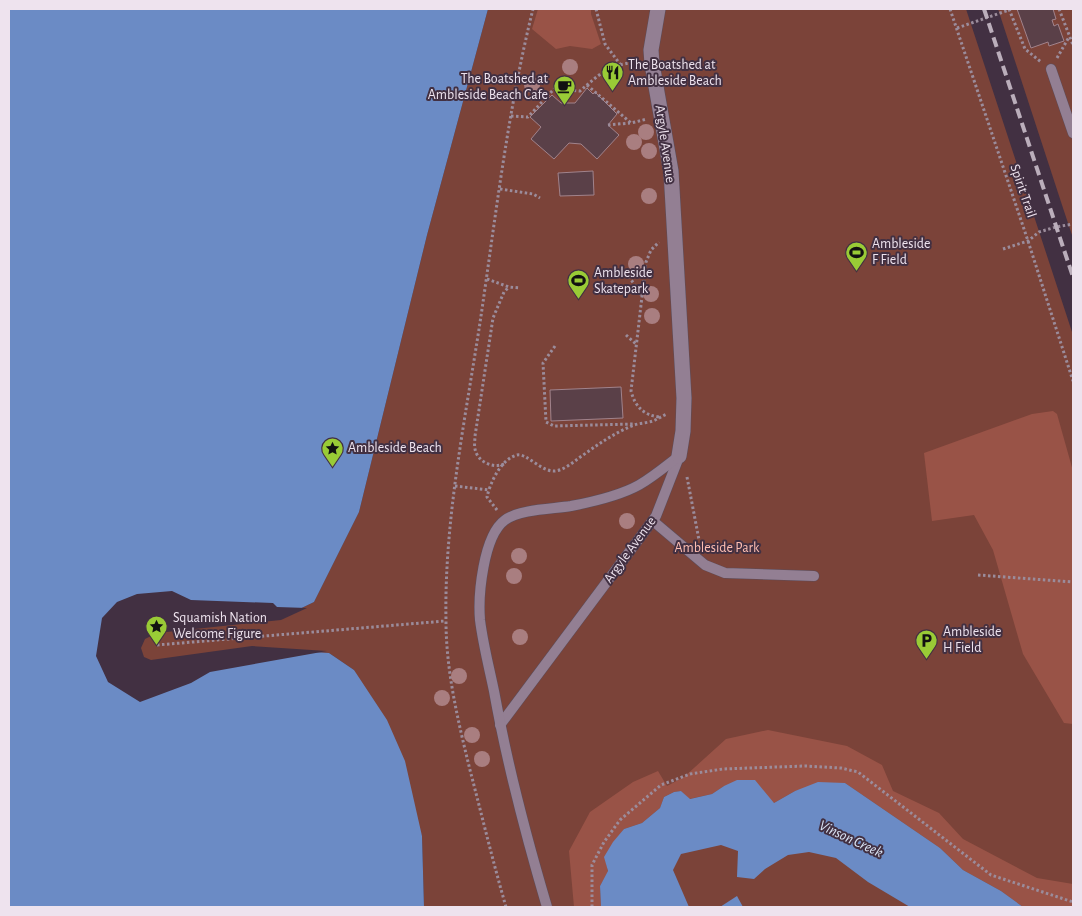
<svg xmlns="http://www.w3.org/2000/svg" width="1082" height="916" viewBox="0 0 1082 916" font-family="'Alegreya Sans',sans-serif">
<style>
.green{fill:#7b4339}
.forest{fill:#995347}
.water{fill:#6b8bc5}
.pier{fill:#423042}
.building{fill:#5a4048;stroke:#a1838c}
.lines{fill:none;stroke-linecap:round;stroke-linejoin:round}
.lane-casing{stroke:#5b4d5b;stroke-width:11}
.street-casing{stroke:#5b4d5b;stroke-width:16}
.path{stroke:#9b8c9b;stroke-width:3;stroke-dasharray:2.5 2.5;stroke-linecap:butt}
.lane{stroke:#937f93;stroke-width:10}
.street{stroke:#937f93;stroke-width:15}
.rail{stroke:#bbaebb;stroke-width:4;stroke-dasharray:10 5;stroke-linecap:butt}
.tree{fill:#a97e80}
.labels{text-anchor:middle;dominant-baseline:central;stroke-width:4;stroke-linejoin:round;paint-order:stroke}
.poi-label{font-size:14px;fill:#eee3ee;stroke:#423042;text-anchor:start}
.street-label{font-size:14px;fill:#eee3ee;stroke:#423042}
.park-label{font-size:14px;fill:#febeb2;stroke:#423042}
.water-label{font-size:15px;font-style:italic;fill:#dae4f5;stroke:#423042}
</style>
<rect width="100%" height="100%" fill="#423042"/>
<!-- green -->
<g class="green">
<path d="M 488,9 L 966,9 L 1073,335 L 1073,907 L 424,907 L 422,836 L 354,670 L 329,653 L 248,648 L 150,663 L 143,659 L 138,648 L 143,637 L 156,631 L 281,618 L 314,602 L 359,512 L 427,235 Z"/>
<path d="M 998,9 L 1073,9 L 1073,238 L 1063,208 Z"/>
</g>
<!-- forest -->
<g class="forest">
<path d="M 538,9 L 591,9 L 591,14 L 601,44 L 592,49 L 570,46 L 556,49 L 532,29 Z"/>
<path d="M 1053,411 L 1057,414 L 1073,471 L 1073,724 L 1064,723 L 1023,654 L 993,550 L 974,515 L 932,521 L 924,453 L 1032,414 Z"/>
<path d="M 768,730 L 847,746 L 882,765 L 893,791 L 939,813 L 963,839 L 1037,878 L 1073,884 L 1073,907 L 1023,907 L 1001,891 L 963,870 L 940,848 L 845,783 L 795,791 L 774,803 L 724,786 L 712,794 L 689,799 L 681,791 L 674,792 L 664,797 L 660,808 L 642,823 L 624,829 L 605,857 L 608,872 L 600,886 L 601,907 L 574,907 L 569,851 L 590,812 L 633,782 L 658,771 L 667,786 L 684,777 L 726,739 Z"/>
</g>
<!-- water -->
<g class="water">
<path d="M 9,9 L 488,9 L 427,235 L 359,512 L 314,602 L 281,618 L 156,631 L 143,637 L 138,648 L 143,659 L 150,663 L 248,648 L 329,653 L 354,670 L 387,720 L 405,761 L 422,836 L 424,907 L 9,907 Z"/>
<path d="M 737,780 L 755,780 L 774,803 L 795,791 L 818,782 L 845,783 L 940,848 L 963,870 L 1001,891 L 1023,907 L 910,907 L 868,882 L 836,858 L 809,852 L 788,855 L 765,869 L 754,879 L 737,877 L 738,851 L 721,845 L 681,854 L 673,870 L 689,907 L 601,907 L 600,886 L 608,871 L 604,857 L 613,842 L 624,829 L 642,823 L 660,808 L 664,797 L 674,792 L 681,791 L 690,799 L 712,794 L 724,786 Z"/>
<path d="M 737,896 L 743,907 L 720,907 Z"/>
</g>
<!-- pier -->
<path class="pier" d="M 172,591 L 191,600 L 273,603 L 277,607 L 307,608 L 281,620 L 157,633 L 145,639 L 141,648 L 144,657 L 151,660 L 252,646 L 327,651 L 210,672 L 191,683 L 140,702 L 108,682 L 96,656 L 102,618 L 117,602 L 137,594 Z"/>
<!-- building -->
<g class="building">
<path d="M 1017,9 L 1053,9 L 1056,19 L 1052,20 L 1054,26 L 1058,24 L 1064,41 L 1049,46 L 1048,42 L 1031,48 Z"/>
<path d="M 587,88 L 593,94 L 595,92 L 617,114 L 608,125 L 619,135 L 597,159 L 581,144 L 569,143 L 554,159 L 531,139 L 541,127 L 530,117 L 552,95 L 561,103 L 575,103 Z"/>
<path d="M 593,171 L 594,195 L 560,196 L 558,173 Z"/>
<path d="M 621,387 L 623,418 L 551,421 L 550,390 Z"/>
</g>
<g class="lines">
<defs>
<g id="lane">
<path d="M 1051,69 L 1073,133"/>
<path d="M 653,521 L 705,565 L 725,573 L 814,576"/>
<path d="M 500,725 L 656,516 L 679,457"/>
<path d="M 547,907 C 526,836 507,764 494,691 C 489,667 483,644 480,620 C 478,596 483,536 505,520 C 520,509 552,509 571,506 C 592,502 621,495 639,485 C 653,477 666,466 679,456"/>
</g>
<path id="street" d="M 658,9 L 651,50 L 652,64 L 671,171 L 684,398 L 683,431 L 679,456"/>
</defs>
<!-- lane casing -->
<use href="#lane" class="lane-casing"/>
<!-- street casing -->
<use href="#street" class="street-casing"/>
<!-- path -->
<g class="path">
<path d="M 596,9 L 605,44 L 620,64"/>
<path d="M 950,9 L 1028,241 L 1073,381"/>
<path d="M 1009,9 L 1025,49 L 1041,62"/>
<path d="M 1059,9 L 1073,45"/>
<path d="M 957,28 L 1009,10"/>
<path d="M 1057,58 L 1069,37"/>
<path d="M 587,85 L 631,123 L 647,119"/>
<path d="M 511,116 L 528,117 L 554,89 L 580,91 C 601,73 607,66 635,62"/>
<path d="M 608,125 L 630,123"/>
<path d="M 500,189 L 533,194 L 540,198"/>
<path d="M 1003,249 L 1028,241 L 1039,232 L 1056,227 L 1073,224"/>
<path d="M 626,272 L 642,296"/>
<path d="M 487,279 L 509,287 L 520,288"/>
<path d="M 626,335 L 636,344"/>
<path d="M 555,346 L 543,363 L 546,422 L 554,426 L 635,424"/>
<path d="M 659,417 C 643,415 635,406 631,391 L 646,262 L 651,250 L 659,242"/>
<path d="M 504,464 C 492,469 477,461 475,449 C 474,445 475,440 475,436 L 493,318 L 504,292 L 509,287"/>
<path d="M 687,477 L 699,540"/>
<path d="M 455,486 L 489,490"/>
<path d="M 497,510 L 487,497 C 490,483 501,459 517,455 C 527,453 541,472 555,471 C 564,470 572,463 579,458 C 597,445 614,433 634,425 C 640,423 647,423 653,421 C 658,419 662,416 667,414"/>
<path d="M 978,575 L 1073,582"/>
<path d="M 157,645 L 445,621"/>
<path d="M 506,907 C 493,862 482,816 470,770 C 458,721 446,671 446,621 C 444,519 466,416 481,316 C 496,214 508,109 533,9"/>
<path d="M 592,907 L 592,865 L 604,842 L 620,820 L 661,785 L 690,774 L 723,769 L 805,766 L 841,768 L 858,772 L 991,875 L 1073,902"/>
</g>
<!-- lane -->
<use href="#lane" class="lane"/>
<!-- street -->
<use href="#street" class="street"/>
<!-- rail -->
<path class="rail" d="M 984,9 L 1073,277"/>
</g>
<!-- trees -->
<g class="tree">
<circle cx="570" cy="67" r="8"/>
<circle cx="532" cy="85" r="8"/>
<circle cx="646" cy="132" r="8"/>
<circle cx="634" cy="142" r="8"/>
<circle cx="649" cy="151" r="8"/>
<circle cx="649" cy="196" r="8"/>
<circle cx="636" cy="264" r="8"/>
<circle cx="651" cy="294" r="8"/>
<circle cx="652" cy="316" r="8"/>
<circle cx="627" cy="521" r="8"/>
<circle cx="519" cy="556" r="8"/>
<circle cx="514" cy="576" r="8"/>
<circle cx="520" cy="637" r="8"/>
<circle cx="459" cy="676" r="8"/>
<circle cx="442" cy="698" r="8"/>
<circle cx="472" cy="735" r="8"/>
<circle cx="482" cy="759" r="8"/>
</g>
<!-- icons -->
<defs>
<symbol id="restaurant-pin" viewBox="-11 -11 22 30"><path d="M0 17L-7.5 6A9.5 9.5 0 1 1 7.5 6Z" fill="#99cb36" stroke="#423042"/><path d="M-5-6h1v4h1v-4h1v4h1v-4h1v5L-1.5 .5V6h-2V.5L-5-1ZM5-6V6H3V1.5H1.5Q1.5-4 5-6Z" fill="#111"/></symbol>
<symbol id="cafe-pin" viewBox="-11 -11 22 30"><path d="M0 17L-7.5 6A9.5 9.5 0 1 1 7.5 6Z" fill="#99cb36" stroke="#423042"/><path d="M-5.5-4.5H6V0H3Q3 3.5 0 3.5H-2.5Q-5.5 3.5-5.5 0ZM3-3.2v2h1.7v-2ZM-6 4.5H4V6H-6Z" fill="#111"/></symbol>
<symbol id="stadium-pin" viewBox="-11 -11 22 30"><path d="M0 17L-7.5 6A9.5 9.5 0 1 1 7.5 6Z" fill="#99cb36" stroke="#423042"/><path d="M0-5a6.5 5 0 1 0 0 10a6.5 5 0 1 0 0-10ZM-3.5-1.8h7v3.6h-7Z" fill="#111"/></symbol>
<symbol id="sight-pin" viewBox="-11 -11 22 30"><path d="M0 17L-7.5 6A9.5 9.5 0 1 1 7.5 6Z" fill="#99cb36" stroke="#423042"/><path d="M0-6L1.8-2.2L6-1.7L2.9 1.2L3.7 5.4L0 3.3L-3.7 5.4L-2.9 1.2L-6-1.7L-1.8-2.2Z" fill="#111"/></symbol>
<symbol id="parking-pin" viewBox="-11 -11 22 30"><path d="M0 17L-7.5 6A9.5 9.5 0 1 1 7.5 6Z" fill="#99cb36" stroke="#423042"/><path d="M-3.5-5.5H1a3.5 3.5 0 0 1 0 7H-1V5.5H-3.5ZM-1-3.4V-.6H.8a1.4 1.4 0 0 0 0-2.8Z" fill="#111"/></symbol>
</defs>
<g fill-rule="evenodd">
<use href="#restaurant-pin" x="600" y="60" width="25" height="34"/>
<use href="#cafe-pin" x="552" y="74" width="25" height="34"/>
<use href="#stadium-pin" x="844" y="240" width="25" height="34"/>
<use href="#stadium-pin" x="566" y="268" width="25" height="34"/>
<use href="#sight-pin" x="320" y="436" width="25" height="34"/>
<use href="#sight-pin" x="144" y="614" width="25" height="34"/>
<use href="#parking-pin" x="914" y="628" width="25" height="34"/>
</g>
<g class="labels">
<!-- poi labels -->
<g class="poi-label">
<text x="628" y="65">The Boatshed at<tspan x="628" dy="16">Ambleside Beach</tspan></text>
<text x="548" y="79" text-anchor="end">The Boatshed at<tspan x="548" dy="16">Ambleside Beach Cafe</tspan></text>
<text x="872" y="244">Ambleside<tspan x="872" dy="16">F Field</tspan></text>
<text x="594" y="273">Ambleside<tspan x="594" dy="16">Skatepark</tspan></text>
<text x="348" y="448">Ambleside Beach</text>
<text x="173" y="618">Squamish Nation<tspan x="173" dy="16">Welcome Figure</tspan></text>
<text x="943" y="632">Ambleside<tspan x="943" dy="16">H Field</tspan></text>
</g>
<!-- street labels -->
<g class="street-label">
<text transform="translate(665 144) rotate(82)">Argyle Avenue</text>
<text transform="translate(1023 191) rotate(71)">Spirit Trail</text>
<text transform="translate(630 550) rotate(-54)">Argyle Avenue</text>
</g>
<!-- park labels -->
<g class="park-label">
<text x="717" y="548">Ambleside Park</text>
</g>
<!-- water labels -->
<g class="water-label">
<text transform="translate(851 839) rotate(25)">Vinson Creek</text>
</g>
</g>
<!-- border -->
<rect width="1082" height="916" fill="none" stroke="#eee3ee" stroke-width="20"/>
</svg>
